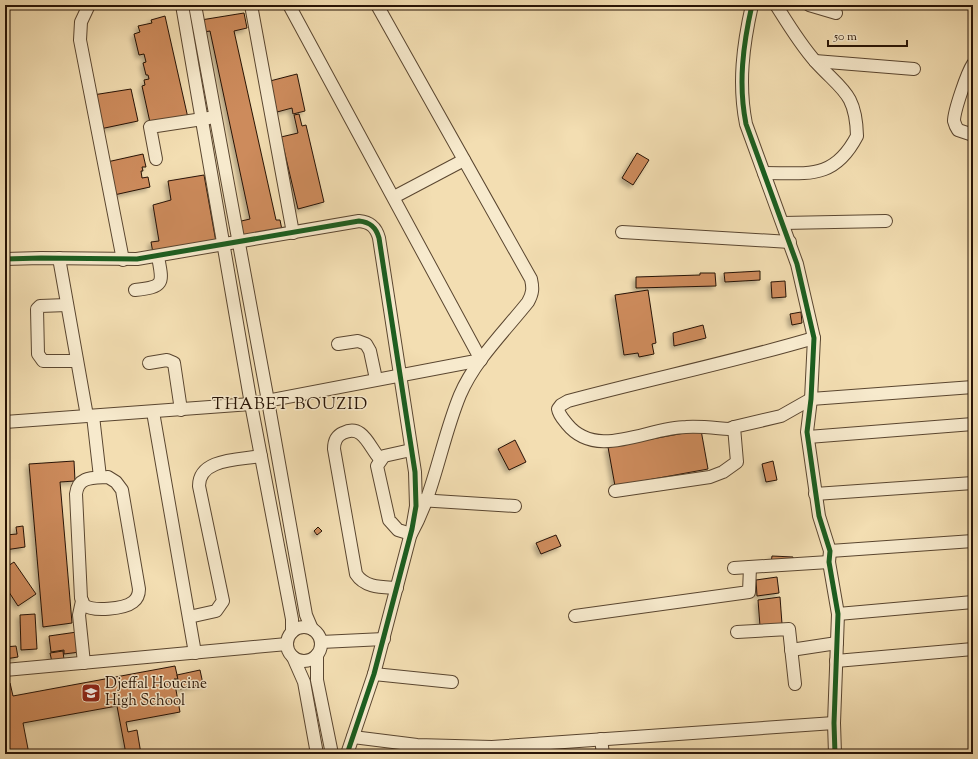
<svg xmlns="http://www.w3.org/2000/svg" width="978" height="759" viewBox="0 0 978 759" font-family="'Sorts Mill Goudy',serif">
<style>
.building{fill:#cd8b5c;stroke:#271305;filter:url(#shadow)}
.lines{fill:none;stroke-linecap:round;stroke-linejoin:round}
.minor-casing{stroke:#5a4630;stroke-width:14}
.minor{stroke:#f7eacd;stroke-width:12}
.cycleway-casing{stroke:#f7eacd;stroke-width:8}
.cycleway{stroke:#1b5e20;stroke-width:5}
.labels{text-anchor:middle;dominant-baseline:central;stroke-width:3;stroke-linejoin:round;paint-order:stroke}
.poi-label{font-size:15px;fill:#271305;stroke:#f7eacd;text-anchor:start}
.quarter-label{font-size:17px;letter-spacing:1px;fill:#271305;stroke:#f7eacd}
</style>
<defs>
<filter id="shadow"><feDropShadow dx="-3" dy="3" stdDeviation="2" flood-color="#0004"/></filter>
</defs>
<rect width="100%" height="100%" fill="#f3deb2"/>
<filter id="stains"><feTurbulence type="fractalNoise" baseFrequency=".005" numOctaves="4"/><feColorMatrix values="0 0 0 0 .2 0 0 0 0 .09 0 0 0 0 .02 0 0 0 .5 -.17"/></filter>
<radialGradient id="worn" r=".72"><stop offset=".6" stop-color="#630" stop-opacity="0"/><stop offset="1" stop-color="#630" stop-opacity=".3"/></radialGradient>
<!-- building -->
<g class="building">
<path d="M 244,13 L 247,28 L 234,31 L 276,220 L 280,220 L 282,230 L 240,237 L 237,222 L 250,219 L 210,31 L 204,32 L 201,20 Z"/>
<path d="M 165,16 L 188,118 L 151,127 L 142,86 L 145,85 L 144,80 L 149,79 L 148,75 L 146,75 L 143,63 L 146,62 L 144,54 L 139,55 L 134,34 L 140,32 L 138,26 L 152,23 L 151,20 Z"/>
<path d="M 297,74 L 305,111 L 293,114 L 292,108 L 277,112 L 270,81 Z"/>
<path d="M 131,89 L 138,121 L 100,129 L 93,95 Z"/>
<path d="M 299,114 L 302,126 L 306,125 L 324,202 L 298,209 L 281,137 L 298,133 L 294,115 Z"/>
<path d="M 637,153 L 649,160 L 633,185 L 622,178 Z"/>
<path d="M 143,154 L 146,167 L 142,167 L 143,171 L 141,171 L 142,178 L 148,177 L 150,187 L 114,195 L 107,162 Z"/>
<path d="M 204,175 L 216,242 L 153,253 L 151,242 L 159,241 L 153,205 L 171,200 L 168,181 Z"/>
<path d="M 760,271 L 760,280 L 725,282 L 724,273 Z"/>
<path d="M 700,273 L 715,273 L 716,286 L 636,288 L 636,277 L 700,275 Z"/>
<path d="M 785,281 L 786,297 L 772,298 L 771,282 Z"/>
<path d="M 648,290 L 656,343 L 652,344 L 654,354 L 639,357 L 638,353 L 624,355 L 615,295 Z"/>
<path d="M 801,312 L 802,323 L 792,325 L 790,314 Z"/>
<path d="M 703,325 L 706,338 L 674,346 L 673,333 Z"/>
<path d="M 701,430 L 708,469 L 615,486 L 608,447 Z"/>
<path d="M 515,440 L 526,462 L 509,470 L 498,449 Z"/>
<path d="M 74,461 L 75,481 L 60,482 L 72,623 L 43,627 L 29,464 Z"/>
<path d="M 773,461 L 777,480 L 766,482 L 762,464 Z"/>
<path d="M 23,526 L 25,547 L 5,550 L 5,535 L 17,534 L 16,527 Z"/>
<path d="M 318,527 L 322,531 L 317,535 L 314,531 Z"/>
<path d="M 556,535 L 561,546 L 541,554 L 536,543 Z"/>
<path d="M 772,556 L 793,557 L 793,564 L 771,563 Z"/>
<path d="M 14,562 L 36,594 L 18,606 L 5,586 L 5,568 Z"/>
<path d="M 777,577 L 779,593 L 757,596 L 756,580 Z"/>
<path d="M 780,597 L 782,624 L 760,626 L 758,600 Z"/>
<path d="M 35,614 L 37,649 L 21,650 L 20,615 Z"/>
<path d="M 77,632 L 80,652 L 64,654 L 64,650 L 51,652 L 49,636 Z"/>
<path d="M 16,646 L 18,657 L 5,659 L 5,647 Z"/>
<path d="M 63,651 L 64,660 L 52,662 L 50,653 Z"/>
<path d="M 175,666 L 178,679 L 174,679 L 180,712 L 126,722 L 128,732 L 137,730 L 141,754 L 126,754 L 117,706 L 23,723 L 29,754 L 5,754 L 5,684 L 10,683 L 13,696 Z"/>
<path d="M 200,670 L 203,684 L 180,689 L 177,675 Z"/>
</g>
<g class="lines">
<defs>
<g id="minor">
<path d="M 89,5 L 81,22 L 80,40 L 123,260"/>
<path d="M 182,5 L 251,404 L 292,619 L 292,632"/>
<path d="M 195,5 L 268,401 L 306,615 L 312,629"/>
<path d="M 251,5 L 293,233"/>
<path d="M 377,5 L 531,279 C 533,288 533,293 528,302 C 505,331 475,360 460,395 C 441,441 435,491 411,534 L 398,530 L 389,520 L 377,466 L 384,456 L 411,450"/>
<path d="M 752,5 C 743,45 738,84 746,124 L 797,264 L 814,338 L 811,399 L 807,432 L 819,516 L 830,551 L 829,562 L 838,614 L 834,723 L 835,754"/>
<path d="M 809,5 L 836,13"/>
<path d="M 815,61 L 914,69"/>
<path d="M 973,64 C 967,73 954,111 954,121 C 955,125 956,127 958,130 L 973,135"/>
<path d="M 156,159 L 150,127 L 209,118"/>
<path d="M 764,173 C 808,173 834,180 857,136 C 856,92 841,90 815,61 C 800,44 788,24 776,5"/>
<path d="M 394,197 L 464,160"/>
<path d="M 783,223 L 886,221"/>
<path d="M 622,232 L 790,242"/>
<path d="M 59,258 L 87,416"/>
<path d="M 5,259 L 41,258 L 137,259 L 359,221 C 370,222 376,227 379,238 L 415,472 L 416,506 L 412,529 L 374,674 L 347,754"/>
<path d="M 135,290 C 165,287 163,283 158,257"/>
<path d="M 67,305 L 40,306 L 37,309 L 38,354 L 43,361 L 77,361"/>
<path d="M 338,344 L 358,341 L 366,344 L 370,351 L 376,379"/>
<path d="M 149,363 L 167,360 L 174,363 L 181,410"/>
<path d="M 153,412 L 195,653"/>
<path d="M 93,416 L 100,477"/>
<path d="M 5,422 L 251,404 L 481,360 L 289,5"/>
<path d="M 734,427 L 729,429 C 715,428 700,426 686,427 C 648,427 597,461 567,424 C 563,419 559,415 558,409 L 561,405 L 568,401 C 650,379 733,362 814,338"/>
<path d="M 808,437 L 973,424"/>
<path d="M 380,459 C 369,447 363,423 343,433 C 336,436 334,442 334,449 L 356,574 C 365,588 382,587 397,588"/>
<path d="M 108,477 L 116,482 L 122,490 L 139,589 C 139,594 137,599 133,602 C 124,609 93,612 84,605 L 81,598 L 76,494 C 78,476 93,478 108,477 Z"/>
<path d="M 615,491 L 710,477 L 723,472 L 737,462 L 734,427 L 781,416 L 811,399 L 973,387"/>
<path d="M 815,494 L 973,483"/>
<path d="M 419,500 L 515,506"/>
<path d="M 830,551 L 973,541"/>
<path d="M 734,568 L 829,562"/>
<path d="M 82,601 L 79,615 L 84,663"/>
<path d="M 838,614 L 973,602"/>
<path d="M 575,616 L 749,592 L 750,567"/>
<path d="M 189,617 L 216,611 L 223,601 L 199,486 C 199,458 240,460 261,456"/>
<circle cx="304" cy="644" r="17"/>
<path d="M 737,632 L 789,629 L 795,684"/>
<path d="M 321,642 L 384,639"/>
<path d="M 791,650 L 837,643"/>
<path d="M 317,655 L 317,680 L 332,754"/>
<path d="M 293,657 L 304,682 L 317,754"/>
<path d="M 836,661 L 973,649"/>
<path d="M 5,670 L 287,644"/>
<path d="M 374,674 L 452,682"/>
<path d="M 353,737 L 417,745 L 492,747 L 834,723"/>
<path d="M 601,739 L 603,754"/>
</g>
</defs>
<!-- minor casing -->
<use href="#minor" class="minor-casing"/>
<!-- minor -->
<use href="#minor" class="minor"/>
<defs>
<g id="cycleway">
<path d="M 752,5 C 743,45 738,84 746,124 L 797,264 L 814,338 L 811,399 L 807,432 L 819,516 L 830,551 L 829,562 L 838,614 L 834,723 L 835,754"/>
<path d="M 5,259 L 41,258 L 137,259 L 359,221 C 370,222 376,227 379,238 L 415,472 L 416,506 L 412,529 L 374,674 L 347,754"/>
</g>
</defs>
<!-- cycleway casing -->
<use href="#cycleway" class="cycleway-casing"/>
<!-- cycleway -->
<use href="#cycleway" class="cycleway"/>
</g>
<!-- icons -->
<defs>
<symbol id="school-square" viewBox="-11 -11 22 22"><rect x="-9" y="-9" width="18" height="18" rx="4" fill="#8f2418" stroke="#f7eacd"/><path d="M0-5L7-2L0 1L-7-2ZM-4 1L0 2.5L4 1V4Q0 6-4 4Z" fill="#fff"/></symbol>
</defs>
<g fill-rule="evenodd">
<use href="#school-square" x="80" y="682" width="22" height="22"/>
</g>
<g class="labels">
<!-- poi labels -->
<g class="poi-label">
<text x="105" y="684">Djeffal Houcine<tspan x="105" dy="17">High School</tspan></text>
</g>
<!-- quarter labels -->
<g class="quarter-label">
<text x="290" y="405">THABET BOUZID</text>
</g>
</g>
<!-- margin -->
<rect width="978" height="759" fill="none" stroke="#f3deb2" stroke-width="20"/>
<rect x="6" y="6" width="966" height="747" fill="none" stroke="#271305" stroke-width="2"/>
<rect x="10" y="10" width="958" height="739" fill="none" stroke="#271305"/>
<!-- scale -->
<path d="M828 40v6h79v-6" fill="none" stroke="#271305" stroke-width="2"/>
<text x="834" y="40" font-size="12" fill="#271305" stroke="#f7eacd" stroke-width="3" paint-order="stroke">50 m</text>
<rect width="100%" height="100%" filter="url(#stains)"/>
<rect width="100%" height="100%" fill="url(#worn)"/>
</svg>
